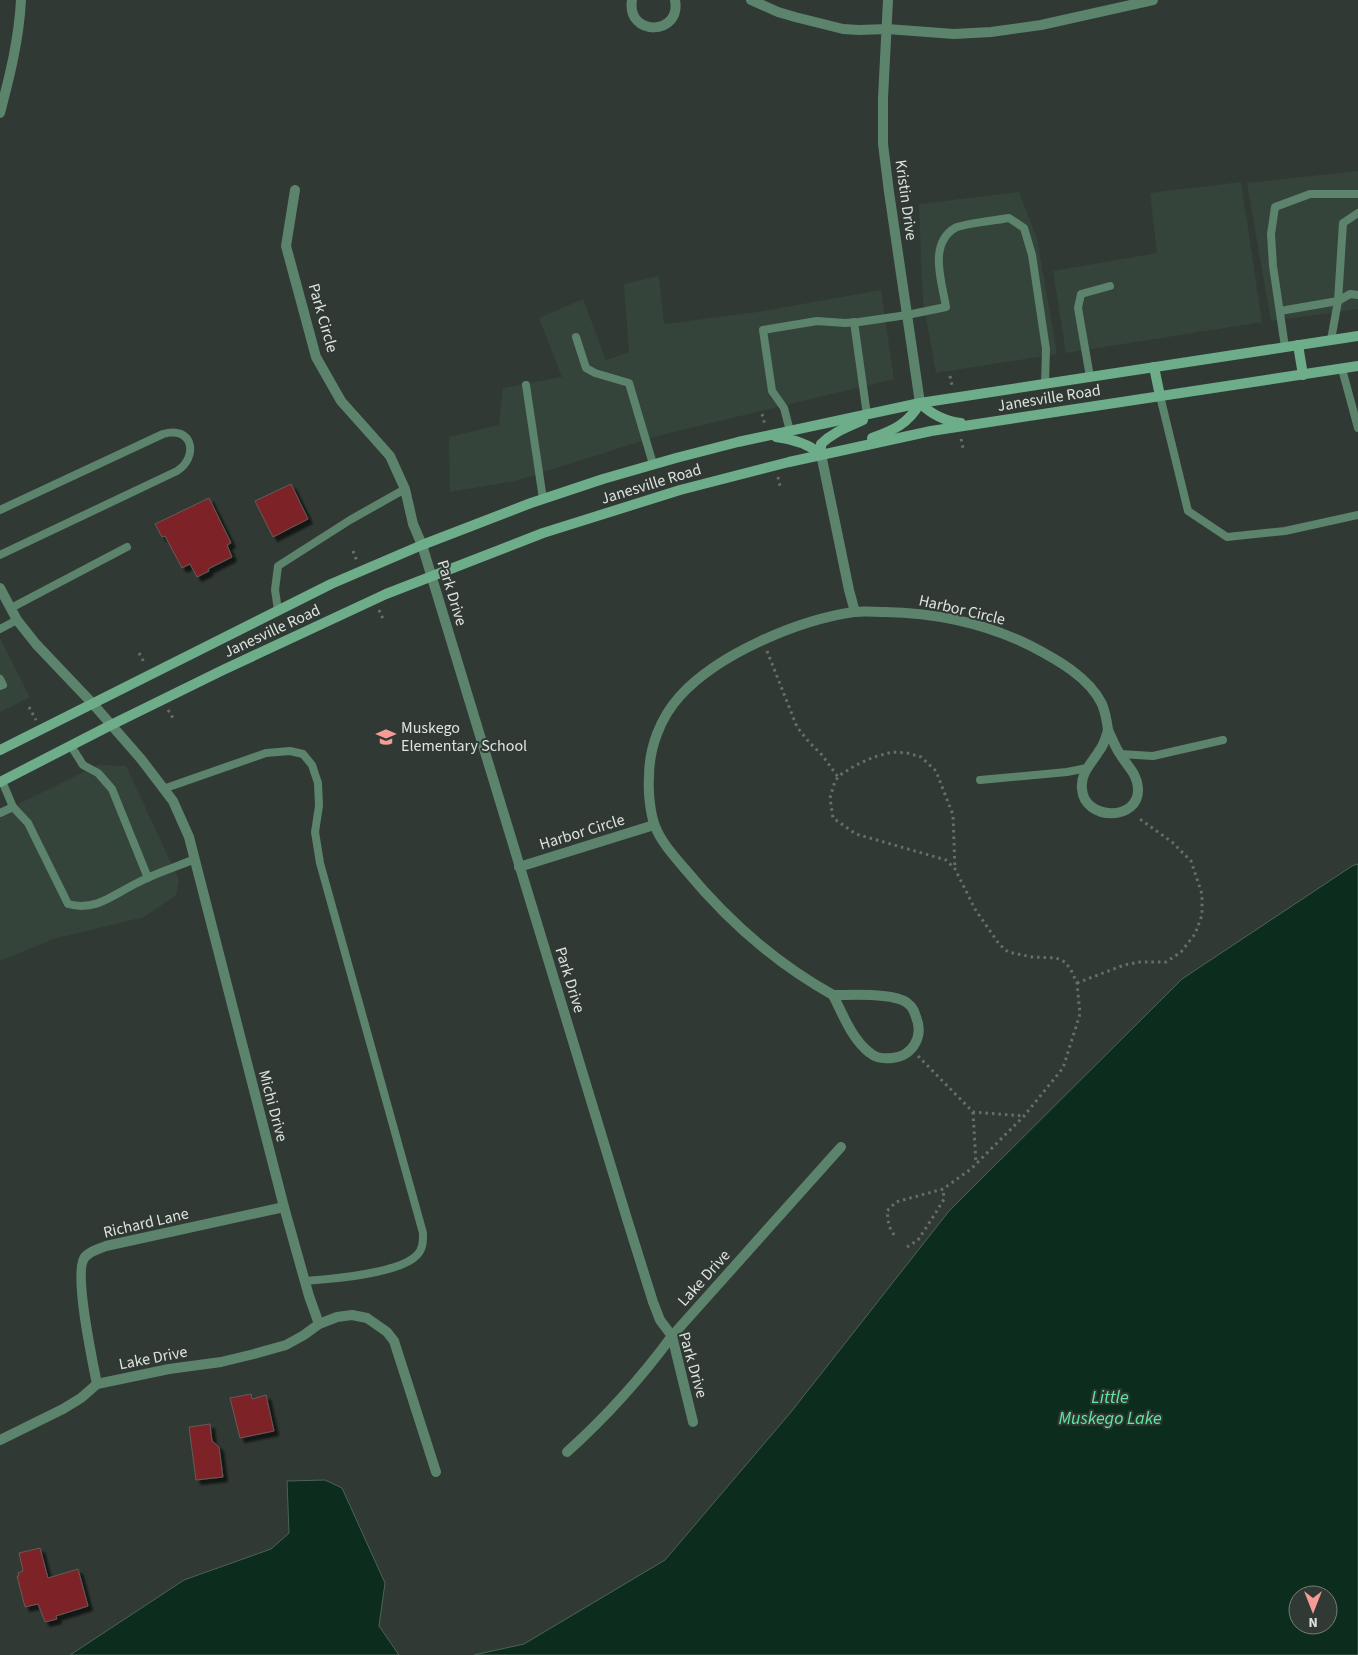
<svg xmlns="http://www.w3.org/2000/svg" width="1358" height="1655" viewBox="0 0 1358 1655" font-family="'Source Sans 3',sans-serif">
<style>
.built{fill:#35443b}
.water{fill:#0c2d1d;stroke:#4b6458;fill-rule:evenodd}
.building{fill:#7d2327;stroke:#665a59;filter:url(#shadow)}
.lines{fill:none;stroke-linecap:round;stroke-linejoin:round}
.path{stroke:#676f69;stroke-width:3;stroke-dasharray:2.5 4;stroke-linecap:butt}
.service{stroke:#5c836c;stroke-width:8}
.minor{stroke:#5c836c;stroke-width:10}
.secondary{stroke:#6ead8a;stroke-width:10}
.labels{text-anchor:middle;dominant-baseline:central;stroke-width:4;stroke-linejoin:round;paint-order:stroke}
.street-label{font-size:16px;fill:#dee3e0;stroke:#303933}
.poi-label{font-size:16px;fill:#dee3e0;stroke:#303933;text-anchor:start}
.water-label{font-size:18px;font-style:italic;fill:#60e8a4;stroke:#303933}
</style>
<defs>
<filter id="shadow"><feDropShadow dx="4.5" dy="4.5" stdDeviation="1" flood-color="#0009"/></filter>
</defs>
<rect width="100%" height="100%" fill="#303933"/>
<!-- built -->
<g class="built">
<path d="M 1358,171 L 1358,309 L 1271,321 L 1247,183 Z"/>
<path d="M 1241,182 L 1262,322 L 1066,353 L 1053,271 L 1157,253 L 1150,193 Z"/>
<path d="M 1019,192 L 1037,239 L 1057,354 L 936,373 L 923,301 L 919,204 Z"/>
<path d="M 659,276 L 664,324 L 758,312 L 881,290 L 894,379 L 661,435 L 515,481 L 450,492 L 449,437 L 499,425 L 503,388 L 562,377 L 539,318 L 583,299 L 606,360 L 629,352 L 624,284 Z"/>
<path d="M 0,639 L 30,697 L 0,712 Z"/>
<path d="M 98,765 L 126,766 L 179,880 L 176,895 L 144,917 L 53,939 L 0,961 L 0,813 Z"/>
</g>
<!-- water -->
<g class="water">
<path d="M 1358,864 L 1358,1655 L 474,1655 L 524,1644 L 665,1560 L 791,1412 L 949,1211 L 1182,979 L 1352,866 ZM 1298,1595 L 1328,1595 L 1328,1625 L 1298,1625 Z"/>
<path d="M 325,1480 L 342,1488 L 385,1583 L 379,1626 L 399,1655 L 70,1655 L 184,1580 L 271,1549 L 289,1533 L 287,1481 Z"/>
</g>
<!-- building -->
<g class="building">
<path d="M 291,484 L 308,519 L 273,537 L 255,501 Z"/>
<path d="M 209,498 L 231,543 L 227,545 L 232,557 L 208,569 L 209,571 L 197,577 L 190,564 L 182,568 L 165,536 L 162,537 L 155,524 Z"/>
<path d="M 251,1394 L 252,1399 L 266,1395 L 274,1431 L 240,1438 L 230,1398 Z"/>
<path d="M 210,1424 L 212,1441 L 219,1447 L 223,1477 L 196,1480 L 189,1427 Z"/>
<path d="M 40,1548 L 48,1578 L 78,1569 L 88,1606 L 56,1616 L 57,1619 L 45,1622 L 38,1604 L 25,1607 L 17,1576 L 19,1576 L 18,1573 L 23,1571 L 19,1553 Z"/>
</g>
<g class="lines">
<!-- path -->
<g class="path">
<path d="M 950,376 L 952,386"/>
<path d="M 762,414 L 765,425"/>
<path d="M 961,439 L 963,448"/>
<path d="M 778,477 L 780,486"/>
<path d="M 353,551 L 357,561"/>
<path d="M 379,610 L 383,619"/>
<path d="M 767,651 L 797,727 L 809,742 L 822,755 L 838,777"/>
<path d="M 139,653 L 145,664"/>
<path d="M 29,707 L 36,720"/>
<path d="M 168,710 L 173,718"/>
<path d="M 1077,983 L 1124,965 L 1140,962 L 1166,962 L 1181,952 L 1195,934 L 1202,915 L 1202,894 L 1191,861 L 1172,842 L 1137,817"/>
<path d="M 918,1056 L 973,1112 L 1023,1116"/>
<path d="M 973,1112 L 976,1164"/>
<path d="M 894,1235 L 889,1226 L 887,1211 L 896,1202 L 943,1189 L 971,1169 L 1024,1116 L 1063,1068 L 1080,1014 L 1077,983 L 1071,970 L 1065,962 L 1056,958 L 1032,957 L 1008,952 L 999,944 L 975,909 L 955,869 L 946,860 L 856,834 L 833,818 L 830,798 L 835,781 L 840,775 L 856,765 L 874,757 L 892,752 L 907,753 L 921,757 L 936,771 L 953,815 L 955,869"/>
<path d="M 907,1247 L 918,1240 L 935,1214 L 944,1199 L 943,1189"/>
</g>
<!-- service -->
<g class="service">
<path d="M 1280,311 L 1338,301 L 1343,223 L 1358,213"/>
<path d="M 854,322 L 867,415"/>
<path d="M 576,337 L 586,368 L 595,373 L 629,383 L 653,464"/>
<path d="M 1331,340 L 1338,301 L 1350,294 L 1358,295"/>
<path d="M 1285,347 L 1273,266 L 1271,234 L 1275,207 L 1310,194 L 1358,194"/>
<path d="M 1342,369 L 1358,428"/>
<path d="M 1090,377 L 1078,308 L 1081,294 L 1110,286"/>
<path d="M 526,385 L 543,499"/>
<path d="M 1160,396 L 1188,511 L 1227,537 L 1285,531 L 1358,515"/>
<path d="M 790,431 L 784,408 L 772,391 L 763,330 L 817,321 L 845,323 L 859,322 L 907,315 L 946,307 C 942,282 928,244 955,228 C 962,224 998,220 1009,218 L 1024,228 L 1032,255 L 1046,349 L 1045,384"/>
<path d="M 0,510 L 163,434 C 193,425 199,457 177,471 L 0,555"/>
<path d="M 11,608 L 127,547"/>
<path d="M 278,610 L 275,590 L 278,566 L 350,520 L 405,489"/>
<path d="M 0,629 L 17,620"/>
<path d="M 0,679 L 3,685 L 0,686"/>
<path d="M 71,746 L 83,765 L 98,773 L 112,789 L 148,878"/>
<path d="M 1120,754 L 1153,756 L 1223,740"/>
<path d="M 980,780 L 1067,772 L 1087,768"/>
<path d="M 2,781 L 13,807 L 28,823 L 68,904 C 96,912 114,894 137,883 C 155,873 176,867 195,859"/>
<path d="M 163,789 L 266,753 L 290,751 L 303,754 L 312,765 L 318,783 L 319,806 L 315,832 L 320,863 L 423,1233 C 423,1242 423,1249 417,1255 C 400,1274 330,1279 305,1281"/>
<path d="M 0,813 L 13,807"/>
</g>
<!-- minor -->
<g class="minor">
<path d="M 632,0 C 626,37 682,36 675,0"/>
<path d="M 751,0 L 778,12 L 795,17 L 843,29 L 859,30 L 887,29 L 954,34 L 991,32 L 1041,25 L 1153,0"/>
<path d="M 888,0 L 883,98 L 883,144 L 889,192 L 920,403"/>
<path d="M 0,113 C 10,75 19,39 21,0"/>
<path d="M 295,190 L 286,246 L 316,357 L 341,401 L 390,456 L 405,489 L 413,524 L 422,545 L 627,1219 L 653,1302 L 660,1320 L 672,1336 L 693,1422"/>
<path d="M 821,454 L 849,590 L 855,612"/>
<path d="M 0,588 L 17,620 L 36,644 L 93,704 L 141,759 L 173,801 L 189,837 L 284,1207 L 309,1296 L 319,1324"/>
<path d="M 1108,730 C 1112,738 1115,747 1120,754 C 1127,766 1137,773 1138,788 C 1140,822 1084,821 1082,789 C 1080,773 1092,763 1099,751 C 1104,745 1106,737 1108,730 Z"/>
<path d="M 519,867 L 654,825"/>
<path d="M 833,995 C 775,963 727,920 685,869 C 674,856 661,842 655,826 C 650,813 648,791 649,777 C 649,748 660,718 680,696 C 718,654 798,620 854,612 C 864,611 875,612 885,612 C 936,613 985,623 1031,646 C 1056,659 1089,677 1102,704 C 1105,712 1107,721 1108,730"/>
<path d="M 833,995 C 852,995 885,993 902,1000 C 910,1003 914,1009 916,1017 C 924,1036 913,1056 892,1058 C 884,1059 876,1058 870,1053 C 852,1039 843,1015 833,995 Z"/>
<path d="M 97,1384 C 93,1364 73,1270 85,1257 C 90,1251 99,1249 106,1246 L 284,1207"/>
<path d="M 0,1440 L 63,1409 L 81,1398 L 97,1384 L 169,1369 L 221,1362 L 254,1354 L 286,1345 L 304,1335 L 319,1324 L 337,1317 L 352,1315 L 367,1318 L 387,1332 L 394,1341 L 436,1472"/>
<path d="M 567,1452 C 606,1417 641,1378 672,1336 L 841,1147"/>
</g>
<!-- secondary -->
<g class="secondary">
<path d="M 1298,345 L 1303,375"/>
<path d="M 1154,367 L 1160,396"/>
<path d="M 920,403 C 932,415 944,421 961,423"/>
<path d="M 776,437 C 793,439 808,444 821,454"/>
<path d="M 872,438 C 894,430 908,424 920,403"/>
<path d="M 821,454 L 821,444 C 833,432 848,427 863,420"/>
<path d="M 0,750 L 331,584 L 422,545 L 531,503 L 603,479 L 676,458 L 738,442 L 920,403 L 1358,336"/>
<path d="M 0,782 L 111,725 L 223,670 L 386,594 L 543,533 L 680,490 L 789,462 L 931,431 L 1358,366"/>
</g>
</g>
<!-- icons -->
<defs>
<symbol id="school-bare" viewBox="-9 -9 18 18"><path d="M0-5L7-2L0 1L-7-2ZM-4 1L0 2.5L4 1V4Q0 6-4 4Z" fill="#f59b98" stroke="#303933" stroke-width="2.5" paint-order="stroke"/></symbol>
</defs>
<g fill-rule="evenodd">
<use href="#school-bare" x="372" y="723" width="28" height="28"/>
</g>
<g class="labels">
<!-- street labels -->
<g class="street-label">
<text transform="translate(906 200) rotate(82)">Kristin Drive</text>
<text transform="translate(323 318) rotate(74)">Park Circle</text>
<text transform="translate(1049 398) rotate(-9)">Janesville Road</text>
<text transform="translate(651 484) rotate(-17)">Janesville Road</text>
<text transform="translate(452 593) rotate(73)">Park Drive</text>
<text transform="translate(962 610) rotate(13)">Harbor Circle</text>
<text transform="translate(272 631) rotate(-25)">Janesville Road</text>
<text transform="translate(582 832) rotate(-17)">Harbor Circle</text>
<text transform="translate(570 980) rotate(73)">Park Drive</text>
<text transform="translate(273 1106) rotate(75)">Michi Drive</text>
<text transform="translate(146 1223) rotate(-13)">Richard Lane</text>
<text transform="translate(704 1278) rotate(-48)">Lake Drive</text>
<text transform="translate(153 1358) rotate(-11)">Lake Drive</text>
<text transform="translate(693 1365) rotate(74)">Park Drive</text>
</g>
<!-- poi labels -->
<g class="poi-label">
<text x="401" y="728">Muskego<tspan x="401" dy="18">Elementary School</tspan></text>
</g>
<!-- water labels -->
<g class="water-label">
<text x="1110" y="1397">Little<tspan x="1110" dy="21">Muskego Lake</tspan></text>
</g>
</g>
<!-- north arrow -->
<g transform="translate(1313 1610) rotate(180)"><circle r="24" fill="#303933" stroke="#767d78"/>
<path d="M0-4L9 19L0 12L-9 19Z" fill="#f59b98"/>
<text y="-8" font-size="14" font-weight="bold" text-anchor="middle" fill="#dee3e0">N</text>
</g>
</svg>
